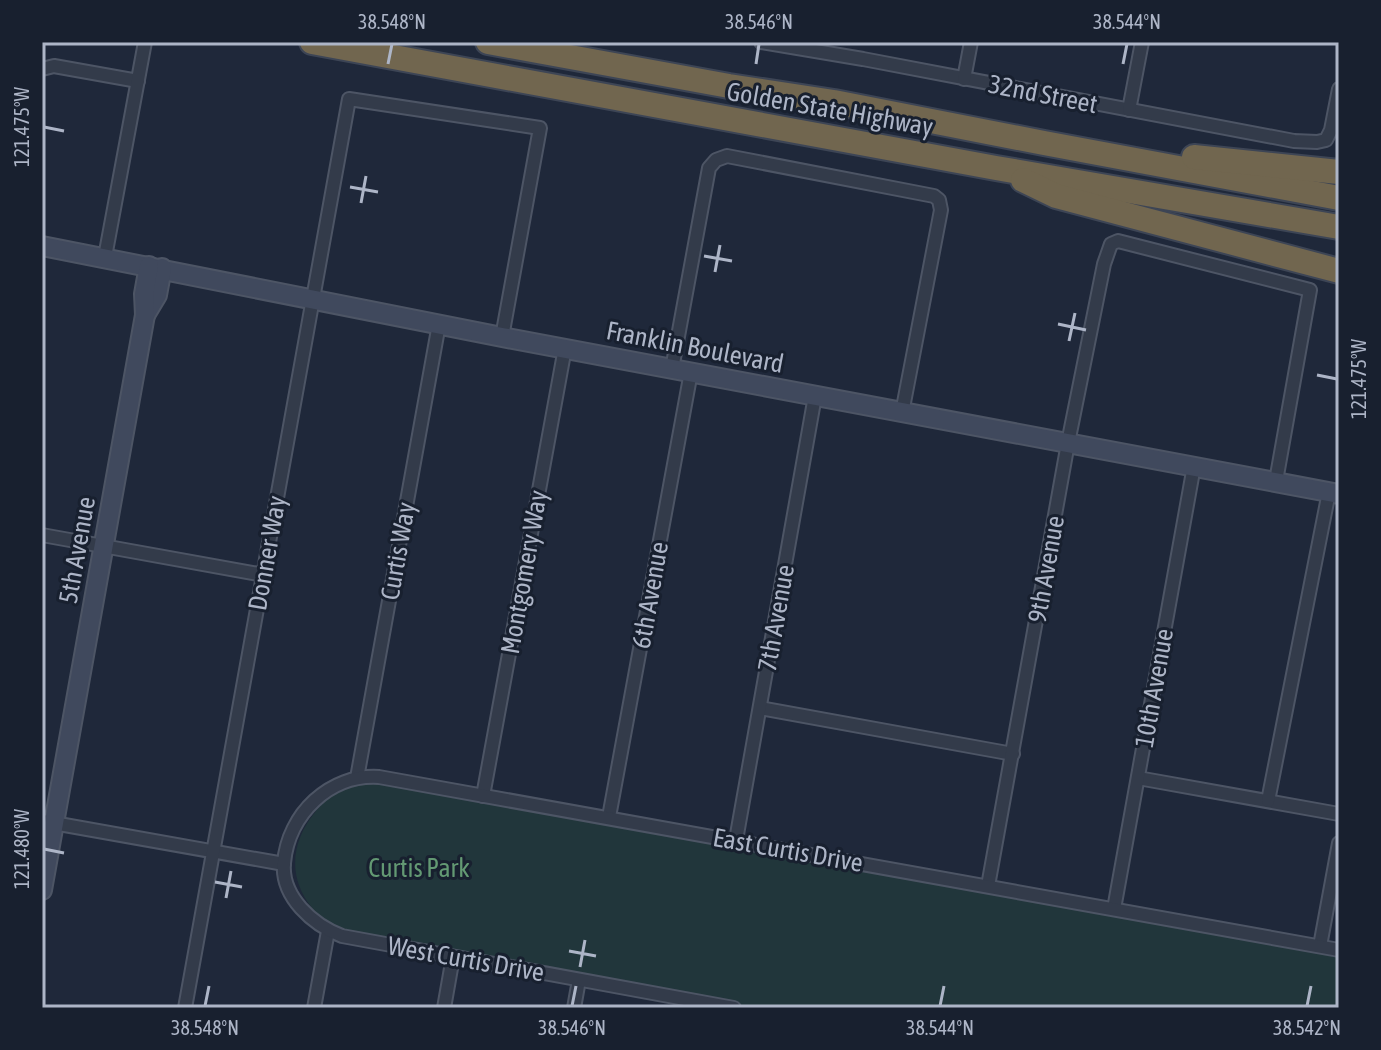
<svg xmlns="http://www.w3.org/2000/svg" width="1381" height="1050" viewBox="0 0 1381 1050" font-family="'Asap Condensed',sans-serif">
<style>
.green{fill:#21363b}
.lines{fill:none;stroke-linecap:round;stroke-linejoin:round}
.street-casing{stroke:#4d5565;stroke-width:16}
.secondary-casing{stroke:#4d5565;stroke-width:22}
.highway-casing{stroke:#3d4555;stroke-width:28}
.street{stroke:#333b4a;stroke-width:12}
.secondary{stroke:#40495d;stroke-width:18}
.highway{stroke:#71664f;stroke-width:24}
.ticks{fill:none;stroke:#adb5c7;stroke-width:3}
.labels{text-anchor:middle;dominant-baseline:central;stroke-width:6;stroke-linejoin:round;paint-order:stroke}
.street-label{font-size:26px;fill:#adb5c7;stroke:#18202f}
.park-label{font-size:26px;fill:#639973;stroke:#18202f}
.neatline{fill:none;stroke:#adb5c7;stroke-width:3}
.ticks-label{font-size:20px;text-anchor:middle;fill:#adb5c7}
</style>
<rect width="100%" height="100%" fill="#1f283a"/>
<!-- green -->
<path class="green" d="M 382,783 L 1339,956 L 1339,1008 L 753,1008 L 352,936 C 347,933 340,932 335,929 C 326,924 318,916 312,908 C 287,877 291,841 316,811 C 326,799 341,788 357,784 C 365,783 374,784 382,783 Z"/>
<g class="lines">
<defs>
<g id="street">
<path d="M 761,42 L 863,59 L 1294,141 L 1317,142 L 1326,140 L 1331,130 L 1339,89"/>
<path d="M 42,69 L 54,66 L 138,81"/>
<path d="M 964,79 L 971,42"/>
<path d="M 1129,110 L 1142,42"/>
<path d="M 105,257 L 145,42"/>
<path d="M 672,369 L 709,168 L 716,160 L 727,156 L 934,196 L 939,200 L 941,210 L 902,413"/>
<path d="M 42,535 L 264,575"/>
<path d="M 760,708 L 1013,754"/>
<path d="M 357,778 L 439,324"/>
<path d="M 1138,778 L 1339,814"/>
<path d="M 483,796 L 565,348"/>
<path d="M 1268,801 L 1329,492"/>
<path d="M 609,817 L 691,372"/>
<path d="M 42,821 L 284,864"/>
<path d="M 736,840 L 815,396"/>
<path d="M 988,886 L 1068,443 L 1104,264 L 1111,244 L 1118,241 L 1310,290 L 1276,481"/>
<path d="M 1114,909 L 1194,466"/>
<path d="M 1320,946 L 1339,843"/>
<path d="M 185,1008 L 349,99 L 540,128 L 502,337"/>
<path d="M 314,1008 L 328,931"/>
<path d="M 444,1008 L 453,957"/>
<path d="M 574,1008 L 579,980"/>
<path d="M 734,1008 L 342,936 C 313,925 281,897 284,863 C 288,814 330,774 379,777 L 1339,950"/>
</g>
<g id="secondary">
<path d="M 42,246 L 502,337 L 1339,494"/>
<path d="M 145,315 L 157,295 L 162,268"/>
<path d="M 42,890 L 145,315 L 144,294 L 149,266"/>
</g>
<g id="highway">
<path d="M 312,42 L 996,168 L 1339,227"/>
<path d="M 488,42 L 729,86 L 834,102 L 1044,143 L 1339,198"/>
<path d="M 1194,157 L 1339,172"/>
<path d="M 1023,180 L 1056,196 L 1339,271"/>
</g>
</defs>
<!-- street casing -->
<use href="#street" class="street-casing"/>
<!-- secondary casing -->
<use href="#secondary" class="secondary-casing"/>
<!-- highway casing -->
<use href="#highway" class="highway-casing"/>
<!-- street -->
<use href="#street" class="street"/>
<!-- secondary -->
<use href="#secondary" class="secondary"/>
<!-- highway -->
<use href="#highway" class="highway"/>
</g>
<!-- ticks -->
<path class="ticks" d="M 388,64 L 392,44M 756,64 L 759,44M 1123,64 L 1127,44M 44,127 L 64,131M 350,187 L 378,192M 361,203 L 366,176M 704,256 L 732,261M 715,272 L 720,245M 1058,324 L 1086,330M 1069,341 L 1075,313M 1317,375 L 1337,379M 44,849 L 64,853M 215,882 L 242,887M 226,898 L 231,871M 569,951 L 596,956M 580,967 L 585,940M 205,1006 L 209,986M 572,1006 L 576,986M 940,1006 L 944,986M 1307,1006 L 1311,986"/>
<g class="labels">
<!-- street labels -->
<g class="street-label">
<text transform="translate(1043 94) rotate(11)">32nd Street</text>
<text transform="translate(830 109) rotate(10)">Golden State Highway</text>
<text transform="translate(695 347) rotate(11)">Franklin Boulevard</text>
<text transform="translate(77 550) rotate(-80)">5th Avenue</text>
<text transform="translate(398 551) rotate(-80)">Curtis Way</text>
<text transform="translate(267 553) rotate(-80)">Donner Way</text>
<text transform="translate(1046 569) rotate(-80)">9th Avenue</text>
<text transform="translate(524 572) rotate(-80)">Montgomery Way</text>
<text transform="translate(650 595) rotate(-80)">6th Avenue</text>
<text transform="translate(776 618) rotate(-80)">7th Avenue</text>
<text transform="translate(1154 688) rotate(-80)">10th Avenue</text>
<text transform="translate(788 850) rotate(10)">East Curtis Drive</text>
<text transform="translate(466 959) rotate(10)">West Curtis Drive</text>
</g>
<!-- park labels -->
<g class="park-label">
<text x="419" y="868">Curtis Park</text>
</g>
</g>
<!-- border -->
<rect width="1381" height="1050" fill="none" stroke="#18202f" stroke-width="88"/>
<rect x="44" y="44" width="1293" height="962" class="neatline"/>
<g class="ticks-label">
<text x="392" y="29">38.548°N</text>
<text x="759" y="29">38.546°N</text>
<text x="1127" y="29">38.544°N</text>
<text transform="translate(22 127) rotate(-90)" y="7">121.475°W</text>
<text transform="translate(1359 379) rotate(-90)" y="7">121.475°W</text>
<text transform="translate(22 849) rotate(-90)" y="7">121.480°W</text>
<text x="205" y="1035">38.548°N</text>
<text x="572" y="1035">38.546°N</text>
<text x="940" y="1035">38.544°N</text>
<text x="1307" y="1035">38.542°N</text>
</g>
</svg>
